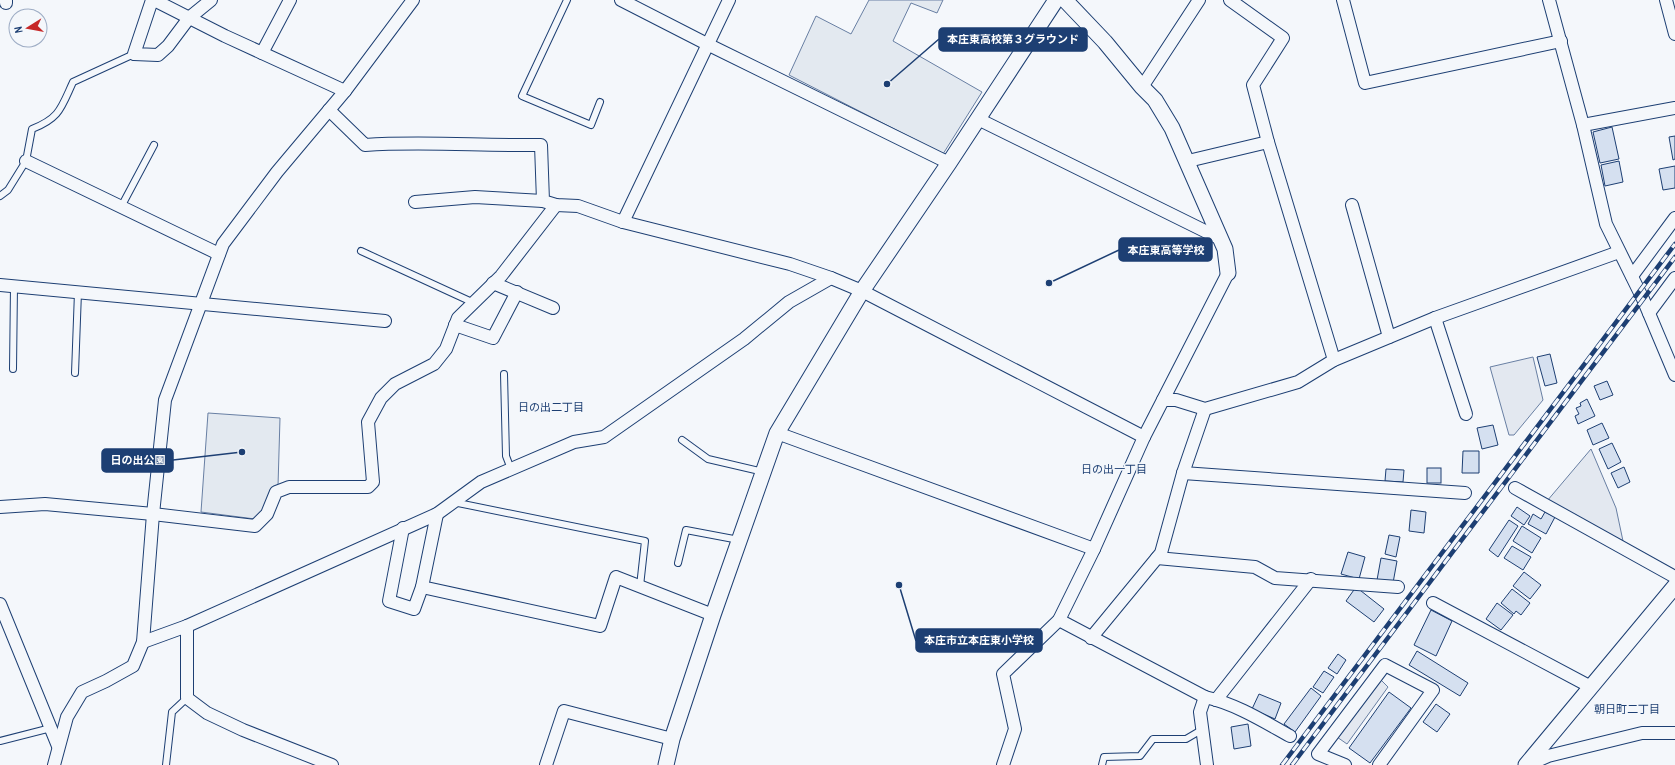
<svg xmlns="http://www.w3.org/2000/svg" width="1675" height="765" viewBox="0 0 1675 765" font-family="'Archivo Narrow','Noto Sans JP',sans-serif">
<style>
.green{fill:#e3e9f0;stroke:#687fa3}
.parking{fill:#e3e8f0;stroke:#687fa3}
.building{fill:#d5e0f0;stroke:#1d3f73}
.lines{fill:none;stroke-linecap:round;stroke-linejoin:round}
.service-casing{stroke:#1d3f73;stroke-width:8}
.minor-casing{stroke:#1d3f73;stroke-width:14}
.tertiary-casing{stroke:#1d3f73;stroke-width:17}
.service{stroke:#f4f7fb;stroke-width:6}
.minor{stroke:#f4f7fb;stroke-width:12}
.tertiary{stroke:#f4f7fb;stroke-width:15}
.rail-casing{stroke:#1d3f73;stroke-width:4.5}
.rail{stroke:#f4f7fb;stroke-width:3;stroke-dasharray:9;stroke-linecap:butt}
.labels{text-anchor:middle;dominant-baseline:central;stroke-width:3;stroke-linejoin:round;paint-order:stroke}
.neighbourhood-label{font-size:11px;fill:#1d3f73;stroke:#f4f7fb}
.leader{fill:none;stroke:#1d3f73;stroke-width:1.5}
.callout-dot{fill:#1d3f73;stroke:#f4f7fb;stroke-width:1.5}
.callout{fill:#1d3f73;stroke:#1d3f73;stroke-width:1.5}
.callout-label{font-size:11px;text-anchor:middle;font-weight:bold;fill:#fff}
</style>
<rect width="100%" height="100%" fill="#f4f7fb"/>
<!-- green -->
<g class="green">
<path d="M 869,0 L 943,0 L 937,13 L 911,3 L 893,41 L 982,92 L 943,154 L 789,75 L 816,16 L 851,34 Z"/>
<path d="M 208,413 L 280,418 L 278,486 L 263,512 L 255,519 L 201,512 Z"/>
</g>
<!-- parking -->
<g class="parking">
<path d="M 1533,357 L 1543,400 L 1514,435 L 1509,435 L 1490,367 Z"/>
<path d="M 1591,449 L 1616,508 L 1623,541 L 1547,501 Z"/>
<path d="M 1379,678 L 1388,687 L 1347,744 L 1337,737 Z"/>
</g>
<!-- building -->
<g class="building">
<path d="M 1612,127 L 1619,159 L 1600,163 L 1593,132 Z"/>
<path d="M 1675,136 L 1675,159 L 1673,160 L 1669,137 Z"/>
<path d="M 1619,161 L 1623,182 L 1605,186 L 1601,165 Z"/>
<path d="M 1675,166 L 1675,188 L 1663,190 L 1659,169 Z"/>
<path d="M 1550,354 L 1557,383 L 1545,386 L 1537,357 Z"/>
<path d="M 1607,381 L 1613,395 L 1600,400 L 1594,386 Z"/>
<path d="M 1587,399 L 1595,416 L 1578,424 L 1575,416 L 1579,414 L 1576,408 L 1581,406 L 1580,403 Z"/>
<path d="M 1602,423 L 1609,438 L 1593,445 L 1587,430 Z"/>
<path d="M 1493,425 L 1498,445 L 1482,449 L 1477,428 Z"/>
<path d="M 1612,443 L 1621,462 L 1608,469 L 1599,449 Z"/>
<path d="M 1463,451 L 1479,451 L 1479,473 L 1462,473 Z"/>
<path d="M 1624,467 L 1630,482 L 1618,488 L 1611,473 Z"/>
<rect x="1427" y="468" width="14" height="15"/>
<path d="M 1386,469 L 1404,470 L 1403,482 L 1385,481 Z"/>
<path d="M 1517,507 L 1530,516 L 1524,525 L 1511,516 Z"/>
<path d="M 1411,510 L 1426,512 L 1424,533 L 1409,531 Z"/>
<path d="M 1545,512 L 1555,517 L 1546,534 L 1528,524 L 1533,514 L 1541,519 Z"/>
<path d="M 1509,520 L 1518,526 L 1498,557 L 1489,550 Z"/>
<path d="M 1522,526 L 1541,538 L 1532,553 L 1513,541 Z"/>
<path d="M 1389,535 L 1400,537 L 1396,557 L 1385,554 Z"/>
<path d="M 1512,546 L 1531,557 L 1523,570 L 1504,558 Z"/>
<path d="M 1348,552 L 1365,557 L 1359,579 L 1341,574 Z"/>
<path d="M 1381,558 L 1397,561 L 1393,583 L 1377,580 Z"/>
<path d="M 1524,572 L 1541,585 L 1530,599 L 1513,586 Z"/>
<path d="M 1356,587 L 1384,609 L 1374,622 L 1346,601 Z"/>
<path d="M 1512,589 L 1530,603 L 1521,615 L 1516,611 L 1514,614 L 1501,603 Z"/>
<path d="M 1497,603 L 1513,615 L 1501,630 L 1486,619 Z"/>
<path d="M 1431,610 L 1452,621 L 1436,656 L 1414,645 Z"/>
<path d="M 1417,651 L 1468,683 L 1460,696 L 1409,665 Z"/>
<path d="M 1338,654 L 1346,660 L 1337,674 L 1328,668 Z"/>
<path d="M 1324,671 L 1334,677 L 1323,693 L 1313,687 Z"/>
<path d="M 1311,688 L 1321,696 L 1295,732 L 1284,724 Z"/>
<path d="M 1389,692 L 1411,708 L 1370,763 L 1349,748 Z"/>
<path d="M 1259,694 L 1281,703 L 1275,719 L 1252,709 Z"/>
<path d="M 1436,704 L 1450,714 L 1437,732 L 1423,722 Z"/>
<path d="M 1248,724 L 1251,746 L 1234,749 L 1231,727 Z"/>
</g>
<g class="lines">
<defs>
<g id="service">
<path d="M 567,0 L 522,96 L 591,125 L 600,102"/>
<path d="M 0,196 L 8,190 L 26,161 L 32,129 C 60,118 61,108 73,82 L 134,54"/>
<path d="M 121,207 L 154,145"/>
<path d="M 361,251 L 474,303"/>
<path d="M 13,369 L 14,286"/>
<path d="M 75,373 L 78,292"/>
<path d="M 504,374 L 506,456 L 511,469"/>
<path d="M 682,440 L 708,459 L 764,472"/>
<path d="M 453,502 L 645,541 L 640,586"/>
<path d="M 678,563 L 686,530 L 739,540"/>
<path d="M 0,741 L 51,728"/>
<path d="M 166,765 L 172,712 L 187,698"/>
<path d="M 1102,765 L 1104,757 L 1140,756 L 1153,739 L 1186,739 L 1203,729"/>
</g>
<g id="minor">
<path d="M 6,0 L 6,3"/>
<path d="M 152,0 L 134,54 L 158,55 L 168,46 L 189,18 L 211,0"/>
<path d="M 154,0 L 225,36 L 345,91"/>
<path d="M 621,0 L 707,44 L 949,163"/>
<path d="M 1230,0 L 1283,38 L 1253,85 L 1268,142 L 1334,360"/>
<path d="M 1343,0 L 1365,83 L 1561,41"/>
<path d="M 1549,0 L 1583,125 L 1606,224 L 1643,299 L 1675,375"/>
<path d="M 1666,0 L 1675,34"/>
<path d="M 262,53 L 290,0"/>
<path d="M 1142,87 L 1199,0"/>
<path d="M 329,110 L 365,145 C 423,141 482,146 541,145 L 543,201 L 556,205 L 578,206 L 623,222 L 790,264 L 831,278 L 862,291 L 1144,437"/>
<path d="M 978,119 L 1221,239"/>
<path d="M 1583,125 L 1675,108"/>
<path d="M 26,161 L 219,254"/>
<path d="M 1188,161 L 1268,142"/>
<path d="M 415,202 L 475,197 L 543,201"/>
<path d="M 1352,205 L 1389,337"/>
<path d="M 623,222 L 729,0"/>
<path d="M 1632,276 L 1675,218"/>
<path d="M 493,283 L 553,308"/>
<path d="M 0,285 L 385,321"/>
<path d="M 1649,313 L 1675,278"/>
<path d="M 1435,318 L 1466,414"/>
<path d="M 455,325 L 493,338 L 517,292"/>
<path d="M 1163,400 L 1176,400 L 1205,409 L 1298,382 L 1334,360 L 1435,318 L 1619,252"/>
<path d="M 777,433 L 1094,549"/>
<path d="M 1183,473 L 1465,493"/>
<path d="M 1515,488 L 1675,577"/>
<path d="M 0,507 L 45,504 L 153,514 L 255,526 L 267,514 L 276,492 L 289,487 L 368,487 L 373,482 L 368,422 L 381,398 L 395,384 L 434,364 L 446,349 L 458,318 L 501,276 L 556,205"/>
<path d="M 437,514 L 422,587 L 600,626 L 616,577 L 713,615"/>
<path d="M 403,528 L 389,601 L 414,609 L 422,587"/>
<path d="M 1157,558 L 1255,567 L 1275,578 L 1398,587"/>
<path d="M 1433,603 L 1591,687"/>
<path d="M 0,604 L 58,746"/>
<path d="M 1059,620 L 1205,697 C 1236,704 1263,721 1290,736"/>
<path d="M 187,626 L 187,698 L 207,713 L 243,730 L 332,765"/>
<path d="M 1091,638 L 1161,553 L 1183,473 L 1205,409"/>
<path d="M 143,642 L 187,626 L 437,514 L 481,482 L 574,442 L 604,437 L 744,339 L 789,302 L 831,278"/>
<path d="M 1205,697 L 1200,712 L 1207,765"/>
<path d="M 1216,700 L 1311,579"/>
<path d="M 54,765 L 67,717 L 82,692 L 106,681 L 133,666 L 143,642 L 153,514 L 165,400 L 223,244 L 277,172 L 345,91 L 413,0"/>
<path d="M 546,765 L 564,711 L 672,739"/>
<path d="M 1003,765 L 1015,729 L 1003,674 L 1059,620 L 1094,549 L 1144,437 L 1228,273"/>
<path d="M 1345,765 L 1318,754 L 1385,665 L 1433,690 L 1379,765"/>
<path d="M 1528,765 L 1548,756 L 1642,733 L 1675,733"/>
</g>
<g id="tertiary">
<path d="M 1065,0 L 1105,42 L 1142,87 L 1155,100 L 1172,128 L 1225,249 L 1228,273"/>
<path d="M 666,765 L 672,739 L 713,615 L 777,433 L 862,291 L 949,163 L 1056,0"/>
<path d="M 1526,765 L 1675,586"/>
</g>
</defs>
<!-- service casing -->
<use href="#service" class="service-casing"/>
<!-- minor casing -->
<use href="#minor" class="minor-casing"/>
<!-- tertiary casing -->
<use href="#tertiary" class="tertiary-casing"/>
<!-- service -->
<use href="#service" class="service"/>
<!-- minor -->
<use href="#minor" class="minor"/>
<!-- tertiary -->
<use href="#tertiary" class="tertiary"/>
<defs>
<g id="rail">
<path d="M 1282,765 L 1675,244"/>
<path d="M 1292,765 L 1675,257"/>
</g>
</defs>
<!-- rail casing -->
<use href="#rail" class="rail-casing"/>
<!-- rail -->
<use href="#rail" class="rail"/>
</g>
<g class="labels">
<!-- neighbourhood labels -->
<g class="neighbourhood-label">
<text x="551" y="407">日の出二丁目</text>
<text x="1114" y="469">日の出一丁目</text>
<text x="1627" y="709">朝日町二丁目</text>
</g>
</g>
<!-- callouts -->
<path class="leader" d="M887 84L939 39M1049 283L1119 250M242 452L173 460M899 585L916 641"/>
<g class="callout-dot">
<circle cx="887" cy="84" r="4"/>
<circle cx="1049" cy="283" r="4"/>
<circle cx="242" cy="452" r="4"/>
<circle cx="899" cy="585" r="4"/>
</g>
<g class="callout">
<rect x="939" y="28" width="148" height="23" rx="4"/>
<rect x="1119" y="238" width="93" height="23" rx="4"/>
<rect x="102" y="449" width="71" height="23" rx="4"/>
<rect x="916" y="629" width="126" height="23" rx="4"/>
</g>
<g class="callout-label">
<text x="1013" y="43">本庄東高校第３グラウンド</text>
<text x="1166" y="254">本庄東高等学校</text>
<text x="138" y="464">日の出公園</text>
<text x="979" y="644">本庄市立本庄東小学校</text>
</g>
<!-- north arrow -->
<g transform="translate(28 28) rotate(259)"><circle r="19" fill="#f4f7fb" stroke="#9eadc5"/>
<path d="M0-3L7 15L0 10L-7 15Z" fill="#c62828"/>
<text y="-6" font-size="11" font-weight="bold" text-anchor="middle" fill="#1d3f73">N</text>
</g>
</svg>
